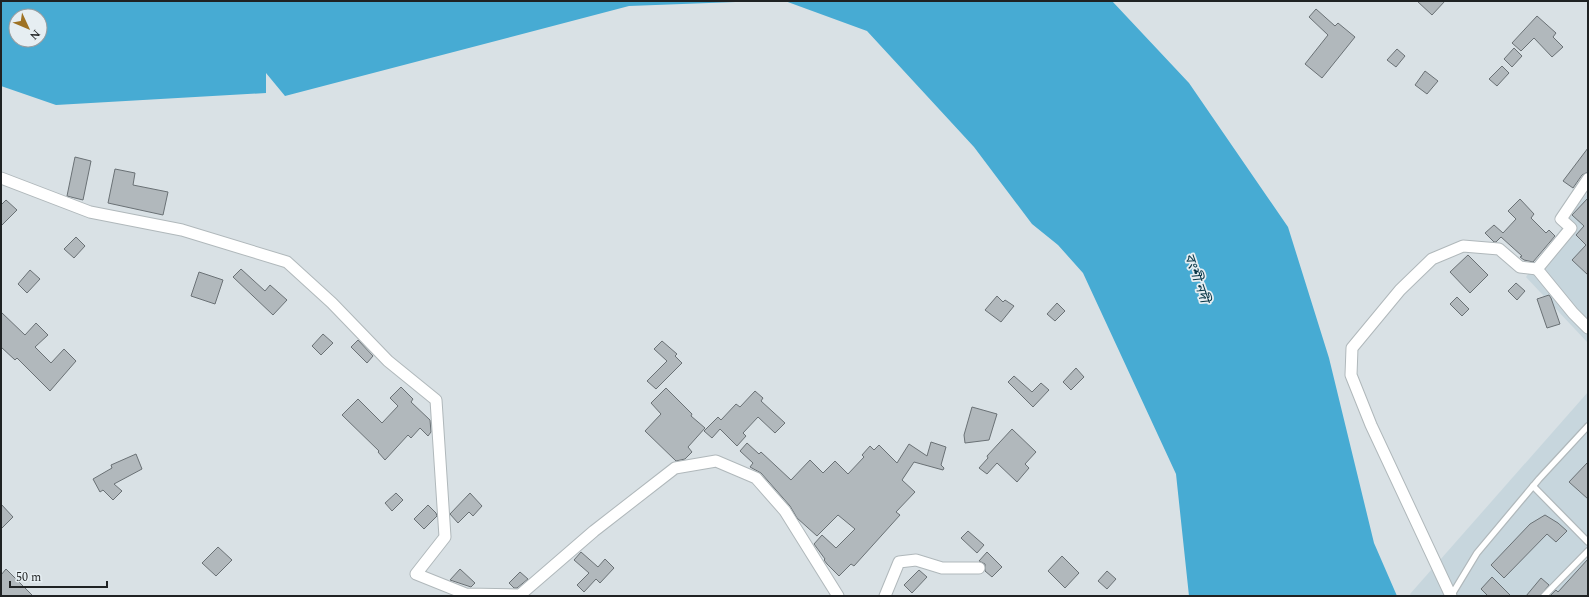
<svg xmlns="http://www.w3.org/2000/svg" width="1589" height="597" viewBox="0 0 1589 597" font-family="Spectral,'Noto Sans Bengali',serif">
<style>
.built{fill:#c7d6dd}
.water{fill:#47abd3;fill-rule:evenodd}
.building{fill:#b1b8bc;stroke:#6a7175}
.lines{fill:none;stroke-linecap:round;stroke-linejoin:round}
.service-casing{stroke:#b0b8bb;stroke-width:8}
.minor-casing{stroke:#b0b8bb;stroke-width:13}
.service{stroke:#fff;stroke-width:5.5}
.minor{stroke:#fff;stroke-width:11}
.labels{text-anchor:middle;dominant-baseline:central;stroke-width:3.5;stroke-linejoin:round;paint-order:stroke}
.water-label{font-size:14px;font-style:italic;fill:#073646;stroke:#e6eef2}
</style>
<rect width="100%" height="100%" fill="#d9e1e5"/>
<!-- built -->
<g class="built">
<path d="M 1588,192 L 1588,343 L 1526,277 Z"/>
<path d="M 1588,392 L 1588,596 L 1411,596 L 1410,594 Z"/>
</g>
<!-- water -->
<g class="water">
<path d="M 1,1 L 762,1 L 629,6 L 285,96 L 266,73 L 266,93 L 56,105 L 1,86 ZM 16,16 L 40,16 L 40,40 L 16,40 Z"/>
<path d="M 785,1 L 1112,1 L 1189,83 L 1288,227 L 1329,358 L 1374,543 L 1397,596 L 1189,596 L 1176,474 L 1083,273 L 1058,245 L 1032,224 L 974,147 L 867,31 Z"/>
</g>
<!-- building -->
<g class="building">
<path d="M 1417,1 L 1445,1 L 1432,15 Z"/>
<path d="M 1316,9 L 1335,26 L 1338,23 L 1355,37 L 1322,78 L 1305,64 L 1328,35 L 1309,17 Z"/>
<path d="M 1537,16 L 1556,33 L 1553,37 L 1563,47 L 1552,57 L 1534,38 L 1521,51 L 1512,43 Z"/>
<path d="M 1514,48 L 1522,56 L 1512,67 L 1504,59 Z"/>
<path d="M 1397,49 L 1405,56 L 1396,67 L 1387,60 Z"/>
<path d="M 1502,66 L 1509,73 L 1497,86 L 1489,79 Z"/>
<path d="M 1425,71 L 1438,81 L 1427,94 L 1415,85 Z"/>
<path d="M 1588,148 L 1588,172 L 1582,175 L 1573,188 L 1563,181 Z"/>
<path d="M 75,157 L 91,161 L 83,200 L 67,196 Z"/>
<path d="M 115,169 L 135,173 L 133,185 L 168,192 L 163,215 L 108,203 Z"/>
<path d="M 1588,198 L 1588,275 L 1572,260 L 1586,245 L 1576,235 L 1584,226 L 1572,215 Z"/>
<path d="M 1520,199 L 1534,214 L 1531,218 L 1546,233 L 1549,230 L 1555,236 L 1533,262 L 1524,260 L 1520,257 L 1522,256 L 1501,237 L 1496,242 L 1494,242 L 1485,233 L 1494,225 L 1503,233 L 1516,219 L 1508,211 Z"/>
<path d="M 6,200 L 17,210 L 1,226 L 1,205 Z"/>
<path d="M 76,237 L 85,246 L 74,258 L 64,249 Z"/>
<path d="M 1468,255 L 1488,275 L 1470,293 L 1450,272 Z"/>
<path d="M 241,269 L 265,291 L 270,285 L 287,300 L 273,315 L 233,277 Z"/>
<path d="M 30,270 L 40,279 L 27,293 L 18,284 Z"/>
<path d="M 199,272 L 223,280 L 215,304 L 191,296 Z"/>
<path d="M 1516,283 L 1525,291 L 1517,300 L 1508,291 Z"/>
<path d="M 1549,295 L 1551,298 L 1560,324 L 1547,328 L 1537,299 Z"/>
<path d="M 997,296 L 1003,302 L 1005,300 L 1014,306 L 1001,322 L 985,310 Z"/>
<path d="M 1457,297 L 1469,309 L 1462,316 L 1450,304 Z"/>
<path d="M 1057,303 L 1065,311 L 1055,321 L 1047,314 Z"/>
<path d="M 1,312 L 25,335 L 36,323 L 48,335 L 35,347 L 51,363 L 64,349 L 76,361 L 50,391 L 17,358 L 15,360 L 1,347 Z"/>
<path d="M 323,334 L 333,343 L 321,355 L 312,346 Z"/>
<path d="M 358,340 L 373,356 L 367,363 L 351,347 Z"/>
<path d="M 662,341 L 677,354 L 675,356 L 682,363 L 656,389 L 647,381 L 667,361 L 654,349 Z"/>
<path d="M 1076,368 L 1084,377 L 1071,390 L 1063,382 Z"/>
<path d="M 1014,376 L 1032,392 L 1041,383 L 1049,390 L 1033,407 L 1008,382 Z"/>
<path d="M 401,387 L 413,399 L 411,402 L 430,420 L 431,432 L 428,436 L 420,428 L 411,438 L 408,435 L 385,460 L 378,452 L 379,451 L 342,415 L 358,399 L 382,423 L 398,406 L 390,398 Z"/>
<path d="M 666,388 L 692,414 L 691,416 L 705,428 L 688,447 L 692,452 L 685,459 L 676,461 L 645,431 L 661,414 L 651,403 Z"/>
<path d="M 755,391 L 763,398 L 761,401 L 785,423 L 775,433 L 758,417 L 743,433 L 746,436 L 737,446 L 720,429 L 712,438 L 704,431 L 718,417 L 721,420 L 736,404 L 740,407 Z"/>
<path d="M 972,407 L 997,414 L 989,440 L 965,443 L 964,435 Z"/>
<path d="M 1012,429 L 1036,452 L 1025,464 L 1029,468 L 1017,482 L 997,463 L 987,474 L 979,468 L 988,458 L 987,456 Z"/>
<path d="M 931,442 L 946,447 L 941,465 L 944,468 L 943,470 L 914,462 L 902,480 L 915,492 L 896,512 L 900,515 L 854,566 L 851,564 L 839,576 L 827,564 L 824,560 L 825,559 L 814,544 L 822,535 L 836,548 L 855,529 L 838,515 L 817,536 L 797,518 L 790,506 L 761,473 L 750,467 L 753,463 L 740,451 L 747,443 L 759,454 L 761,452 L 791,480 L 810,460 L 823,473 L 835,461 L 848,474 L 864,457 L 862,455 L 870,446 L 874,450 L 879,445 L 897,463 L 909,444 L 927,456 Z"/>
<path d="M 136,454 L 142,469 L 114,484 L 122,491 L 113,500 L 103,490 L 100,492 L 93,479 L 112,468 L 111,465 Z"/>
<path d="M 1588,462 L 1588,499 L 1569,482 Z"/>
<path d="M 396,493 L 403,500 L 392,511 L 385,503 Z"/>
<path d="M 470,493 L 482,506 L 473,516 L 469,512 L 458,523 L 450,514 Z"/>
<path d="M 1,504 L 13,517 L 1,529 Z"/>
<path d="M 428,505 L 436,513 L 437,516 L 424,529 L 414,519 Z"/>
<path d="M 1545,515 L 1558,523 L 1567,531 L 1556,542 L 1547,534 L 1504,578 L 1491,565 L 1530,524 Z"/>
<path d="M 968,531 L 984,545 L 977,553 L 961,538 Z"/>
<path d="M 218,547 L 232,560 L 216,576 L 202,563 Z"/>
<path d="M 581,552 L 598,567 L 605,559 L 614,568 L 600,583 L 596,579 L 584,592 L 577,585 L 589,573 L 574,560 Z"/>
<path d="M 987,552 L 1002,567 L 992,577 L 985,571 L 985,564 L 979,561 Z"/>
<path d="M 1062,556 L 1079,573 L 1065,588 L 1048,571 Z"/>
<path d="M 1588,559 L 1588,596 L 1550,596 L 1556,590 L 1558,592 Z"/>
<path d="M 6,569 L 33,596 L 1,596 L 1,575 Z"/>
<path d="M 460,569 L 475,583 L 471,587 L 450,580 Z"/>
<path d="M 919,570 L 927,577 L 912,593 L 904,585 Z"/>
<path d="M 1107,571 L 1116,579 L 1107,589 L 1098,581 Z"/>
<path d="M 520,572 L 528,579 L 517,588 L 514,588 L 509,583 Z"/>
<path d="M 1492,577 L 1511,596 L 1488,596 L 1481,589 Z"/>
<path d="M 1541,578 L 1549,585 L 1540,596 L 1526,596 Z"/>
</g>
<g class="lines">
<defs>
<g id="service">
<path d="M 1533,486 L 1588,542"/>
<path d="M 1451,596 L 1477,553 L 1539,479 L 1588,426"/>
<path d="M 1544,596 L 1588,551"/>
</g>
<g id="minor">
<path d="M 1,178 L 90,212 L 182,230 L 287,262 L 332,303 L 388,361 L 436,400 L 445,537 L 416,574 L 466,594 L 520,595 L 594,531 L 675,468 L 716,461 L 756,478 L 785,511 L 838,596"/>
<path d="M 1588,179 L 1561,219 L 1571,228 L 1537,269 L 1573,313 L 1588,328"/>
<path d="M 885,596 L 899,562 L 916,560 L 942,568 L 979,568"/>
<path d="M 1451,596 L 1371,425 L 1351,375 L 1352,348 L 1400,290 L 1432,259 L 1463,246 L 1499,249 L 1520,267 L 1537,269"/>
</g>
</defs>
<!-- service casing -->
<use href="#service" class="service-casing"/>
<!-- minor casing -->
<use href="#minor" class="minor-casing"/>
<!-- service -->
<use href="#service" class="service"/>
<!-- minor -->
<use href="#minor" class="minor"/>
</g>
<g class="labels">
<!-- water labels -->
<g class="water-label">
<text transform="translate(1197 278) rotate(71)">বংশী নদী</text>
</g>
</g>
<!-- border -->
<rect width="1589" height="597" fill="none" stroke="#1f2223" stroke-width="4"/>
<!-- north arrow -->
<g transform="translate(28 28) rotate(134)"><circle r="19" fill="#e6eef2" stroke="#969c9f"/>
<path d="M0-3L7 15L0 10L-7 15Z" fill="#9e7223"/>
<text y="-6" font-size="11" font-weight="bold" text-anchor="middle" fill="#1f2223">N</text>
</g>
<!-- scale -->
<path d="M10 581v6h97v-6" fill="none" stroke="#1f2223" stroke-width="2"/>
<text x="16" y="581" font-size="12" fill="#1f2223" stroke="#e6eef2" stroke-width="3" paint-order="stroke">50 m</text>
</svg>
